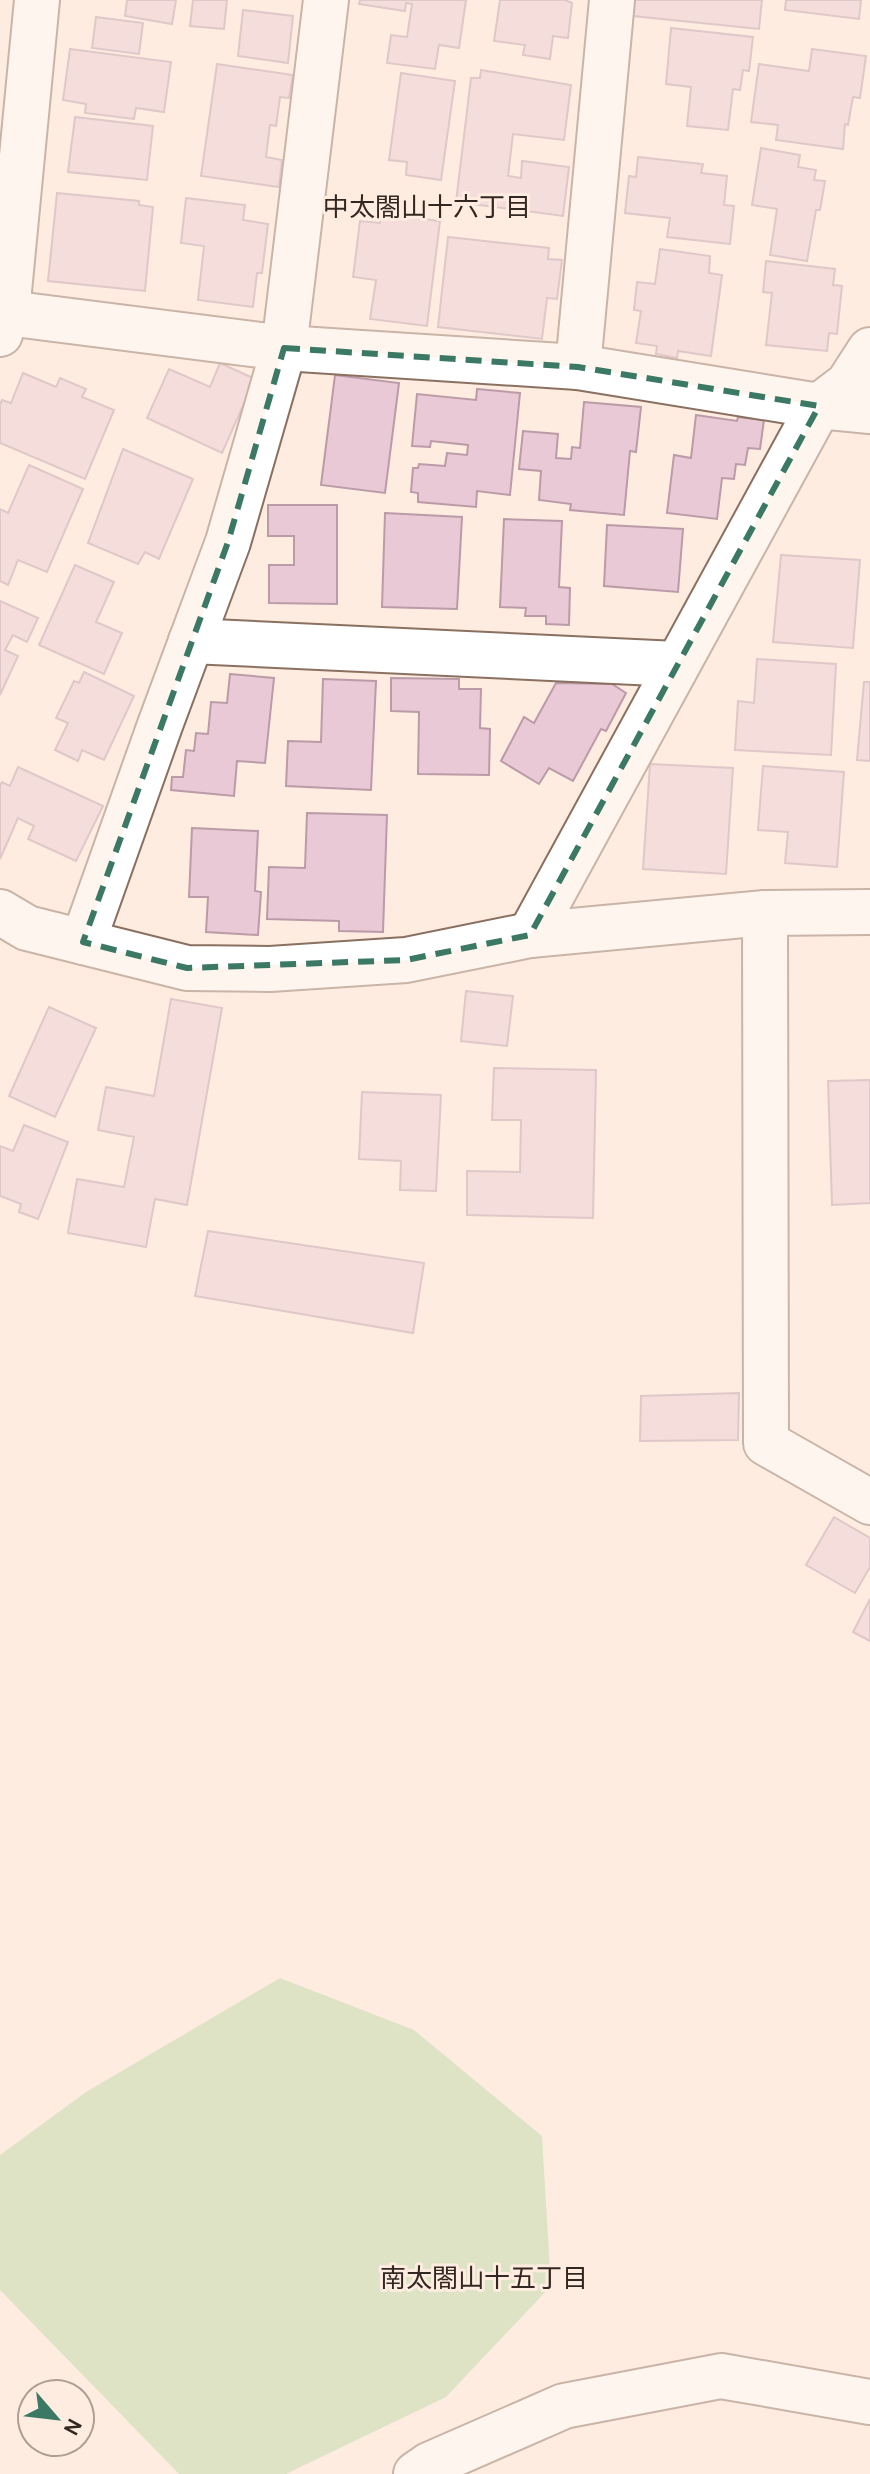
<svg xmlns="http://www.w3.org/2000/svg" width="870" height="2474" viewBox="0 0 870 2474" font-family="Karla,'Noto Sans JP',sans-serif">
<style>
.green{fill:#b9d8a5}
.building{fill:#eac9d6;stroke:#ba9ba7;stroke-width:2}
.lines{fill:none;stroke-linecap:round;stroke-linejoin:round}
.minor-casing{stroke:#8a7060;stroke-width:48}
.minor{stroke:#fff;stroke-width:44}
.marked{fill:none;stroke:#3b7965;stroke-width:6;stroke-dasharray:16 10;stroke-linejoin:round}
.labels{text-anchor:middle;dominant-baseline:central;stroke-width:6;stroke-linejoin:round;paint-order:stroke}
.neighbourhood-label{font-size:26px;fill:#332821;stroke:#feece1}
</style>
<rect width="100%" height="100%" fill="#feece1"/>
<!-- green -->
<path class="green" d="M 280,1978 L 414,2030 L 542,2136 L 551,2286 L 446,2397 L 286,2474 L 179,2474 L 0,2290 L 0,2155 L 86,2092 Z"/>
<!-- building -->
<g class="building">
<path d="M 127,0 L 176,0 L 172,24 L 125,16 Z"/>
<path d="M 193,0 L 227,0 L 224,29 L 190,26 Z"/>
<path d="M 360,0 L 466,0 L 459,48 L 439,45 L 435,69 L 387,63 L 391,35 L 407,37 L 412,4 L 406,3 L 405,11 L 359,4 Z"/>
<path d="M 500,0 L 565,0 L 572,3 L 568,38 L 553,36 L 550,59 L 523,55 L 525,45 L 494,41 Z"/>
<path d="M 635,0 L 762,0 L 759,29 L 633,16 Z"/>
<path d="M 786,0 L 861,0 L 859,19 L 785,10 Z"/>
<path d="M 243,10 L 293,16 L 288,63 L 238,56 Z"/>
<path d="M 96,17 L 143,23 L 139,54 L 92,48 Z"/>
<path d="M 671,28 L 753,37 L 749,71 L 743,70 L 740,90 L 733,89 L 728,130 L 687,126 L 691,87 L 666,84 Z"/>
<path d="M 70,49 L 171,62 L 164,112 L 136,108 L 134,119 L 85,113 L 86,104 L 63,100 Z"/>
<path d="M 812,49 L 866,56 L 860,98 L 853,97 L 848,125 L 845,124 L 843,149 L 776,140 L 778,125 L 751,122 L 759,64 L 809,71 Z"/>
<path d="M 217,64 L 293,75 L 289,98 L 280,97 L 276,126 L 270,125 L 266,157 L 282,160 L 279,187 L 201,176 Z"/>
<path d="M 481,70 L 571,85 L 564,140 L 513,134 L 508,176 L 521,178 L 522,161 L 569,167 L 563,216 L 456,202 L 471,78 L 480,78 Z"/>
<path d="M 401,73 L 455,81 L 441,180 L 406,175 L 407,162 L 389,160 Z"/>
<path d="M 75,117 L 153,126 L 147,180 L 68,172 Z"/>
<path d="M 761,148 L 800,155 L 798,167 L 816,170 L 814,180 L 825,181 L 820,210 L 816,210 L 807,261 L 770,255 L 777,209 L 752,205 Z"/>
<path d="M 638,157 L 703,164 L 701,173 L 727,176 L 724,205 L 734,206 L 730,244 L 667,237 L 670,218 L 625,213 L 629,176 L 636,177 Z"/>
<path d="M 57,193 L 139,201 L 139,205 L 153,207 L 145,291 L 48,281 Z"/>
<path d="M 186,198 L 245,205 L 243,220 L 268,224 L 262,273 L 257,273 L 253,307 L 198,300 L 204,246 L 181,243 Z"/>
<path d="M 381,213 L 440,221 L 427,326 L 370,319 L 376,280 L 353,277 L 360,221 L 380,223 Z"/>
<path d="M 448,237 L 549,248 L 548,259 L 562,260 L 557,299 L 547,298 L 542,339 L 438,327 Z"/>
<path d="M 660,249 L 710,256 L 709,273 L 722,275 L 711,356 L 678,351 L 677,358 L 656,354 L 657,346 L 636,343 L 641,311 L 634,310 L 637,282 L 655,284 Z"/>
<path d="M 766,261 L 835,269 L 833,285 L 842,286 L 837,334 L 829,333 L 827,351 L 766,345 L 772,293 L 763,292 Z"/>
<path d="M 220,363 L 255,379 L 222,453 L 147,418 L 169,369 L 210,387 Z"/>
<path d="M 23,373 L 56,387 L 60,378 L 86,389 L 82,397 L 114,410 L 85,479 L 0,443 L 0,405 L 2,400 L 11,403 Z"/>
<path d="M 335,375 L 399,383 L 385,493 L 321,485 Z"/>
<path d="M 477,389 L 520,393 L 510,495 L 477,491 L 476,507 L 418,502 L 418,493 L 411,492 L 413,468 L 418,468 L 419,464 L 445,466 L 447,453 L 467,455 L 468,445 L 431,441 L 430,447 L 412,446 L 417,394 L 476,400 Z"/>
<path d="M 584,402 L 641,407 L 636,452 L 630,451 L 624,515 L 570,510 L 571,504 L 539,500 L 541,471 L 519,469 L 523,431 L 558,434 L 556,458 L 571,459 L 572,447 L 580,448 Z"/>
<path d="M 696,415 L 737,421 L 738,417 L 764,420 L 760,449 L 748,448 L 745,465 L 736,464 L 734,479 L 722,478 L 717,519 L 667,513 L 674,455 L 691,458 Z"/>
<path d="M 123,449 L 193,479 L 159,559 L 145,552 L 138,564 L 88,543 Z"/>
<path d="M 29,465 L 83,489 L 47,572 L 18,560 L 8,585 L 0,581 L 0,509 L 8,513 Z"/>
<path d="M 268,505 L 337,505 L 337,604 L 269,603 L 269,565 L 294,565 L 294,536 L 268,536 Z"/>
<path d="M 385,513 L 462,517 L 457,609 L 382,607 Z"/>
<path d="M 504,519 L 562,521 L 559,587 L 570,588 L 569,625 L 546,624 L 546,616 L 525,616 L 526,608 L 500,607 Z"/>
<path d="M 607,525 L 683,529 L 678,592 L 604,586 Z"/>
<path d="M 781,555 L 860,560 L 853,648 L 773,642 Z"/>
<path d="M 75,565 L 114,582 L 96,622 L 122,633 L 104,674 L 39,645 Z"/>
<path d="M 0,601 L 38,618 L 27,642 L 13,635 L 5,650 L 18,656 L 0,695 Z"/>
<path d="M 757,659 L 836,664 L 831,755 L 735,750 L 738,701 L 754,703 Z"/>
<path d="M 84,672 L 134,696 L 104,760 L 82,750 L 78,761 L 55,750 L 68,723 L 56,718 L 74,681 L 79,683 Z"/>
<path d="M 230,674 L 274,678 L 265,763 L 237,761 L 234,796 L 171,790 L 172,777 L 183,777 L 186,750 L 194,751 L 196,733 L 208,734 L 211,702 L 227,703 Z"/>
<path d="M 391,678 L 459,679 L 459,689 L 481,689 L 480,728 L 490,729 L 489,775 L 418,774 L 419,712 L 391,711 Z"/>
<path d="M 323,679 L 376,681 L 371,790 L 286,786 L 288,741 L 321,742 Z"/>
<path d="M 864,682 L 870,682 L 870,761 L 857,760 Z"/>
<path d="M 556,683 L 612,684 L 626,693 L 606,731 L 601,729 L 573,781 L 549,768 L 539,784 L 501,761 L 524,717 L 534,723 Z"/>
<path d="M 650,764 L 733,768 L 726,874 L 643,869 Z"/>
<path d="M 763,766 L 844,772 L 837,867 L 785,863 L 788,832 L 758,830 Z"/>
<path d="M 18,767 L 103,806 L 76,861 L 28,839 L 34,826 L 18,818 L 0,859 L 0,786 L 2,782 L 10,786 Z"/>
<path d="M 307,813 L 387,815 L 383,932 L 339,931 L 339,921 L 267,919 L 269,867 L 305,868 Z"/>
<path d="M 192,828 L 258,831 L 255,891 L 261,892 L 258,935 L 206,932 L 208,897 L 189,897 Z"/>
<path d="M 466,991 L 513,996 L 507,1046 L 461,1041 Z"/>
<path d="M 171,999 L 222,1008 L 187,1205 L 155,1199 L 146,1247 L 68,1233 L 77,1179 L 124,1187 L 134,1137 L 98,1130 L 106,1087 L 154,1096 Z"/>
<path d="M 49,1007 L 96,1028 L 55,1117 L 9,1096 Z"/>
<path d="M 494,1068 L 596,1070 L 593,1218 L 467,1215 L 467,1171 L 520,1172 L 521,1120 L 492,1120 Z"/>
<path d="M 870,1080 L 870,1203 L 832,1205 L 828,1081 Z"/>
<path d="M 362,1092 L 441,1095 L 436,1191 L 400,1190 L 401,1161 L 359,1159 Z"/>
<path d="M 24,1125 L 68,1142 L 38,1219 L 19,1212 L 21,1204 L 0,1196 L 0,1146 L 13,1151 Z"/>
<path d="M 208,1231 L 424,1263 L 413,1333 L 195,1296 Z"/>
<path d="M 739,1393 L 738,1440 L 640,1441 L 641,1396 Z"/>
<path d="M 834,1517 L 870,1538 L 870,1567 L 855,1593 L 806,1565 Z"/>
<path d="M 870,1599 L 870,1641 L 853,1632 Z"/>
</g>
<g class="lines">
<defs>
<g id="minor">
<path d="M 0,312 L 284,348 L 578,367 L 819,406 L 870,411"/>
<path d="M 0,334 L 7,312 L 37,0"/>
<path d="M 578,367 L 612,0"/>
<path d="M 191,641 L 677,664"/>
<path d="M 0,912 L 27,928 L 187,968 L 270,969 L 406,960 L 530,935 L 765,913 L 870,912"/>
<path d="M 765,913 L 766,1443 L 870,1502"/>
<path d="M 530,935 L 819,406 L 848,384 L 870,350"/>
<path d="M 83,942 L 160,725 L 228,542 L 284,348 L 326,0"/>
<path d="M 416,2474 L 429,2465 L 564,2406 L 721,2376 L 870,2402"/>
</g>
</defs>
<!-- minor casing -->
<use href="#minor" class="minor-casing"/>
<!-- minor -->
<use href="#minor" class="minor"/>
</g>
<!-- marked area -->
<path d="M0 0H870V2474H0ZM 284,348 L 578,367 L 819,406 L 530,935 L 406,960 L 187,968 L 83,942 L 228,542 Z" fill="#feece1" fill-opacity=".55" fill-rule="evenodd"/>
<path class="marked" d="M 284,348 L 578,367 L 819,406 L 530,935 L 406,960 L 187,968 L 83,942 L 228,542 Z"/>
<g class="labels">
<!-- neighbourhood labels -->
<g class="neighbourhood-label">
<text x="427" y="207">中太閤山十六丁目</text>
<text x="484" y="2278">南太閤山十五丁目</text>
</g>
</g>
<!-- north arrow -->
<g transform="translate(56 2418) rotate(118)"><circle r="38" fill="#feece1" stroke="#ad9e94" stroke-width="2"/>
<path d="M0-6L14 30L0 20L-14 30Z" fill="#3b7965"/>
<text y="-12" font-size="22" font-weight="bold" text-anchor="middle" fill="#332821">N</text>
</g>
</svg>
